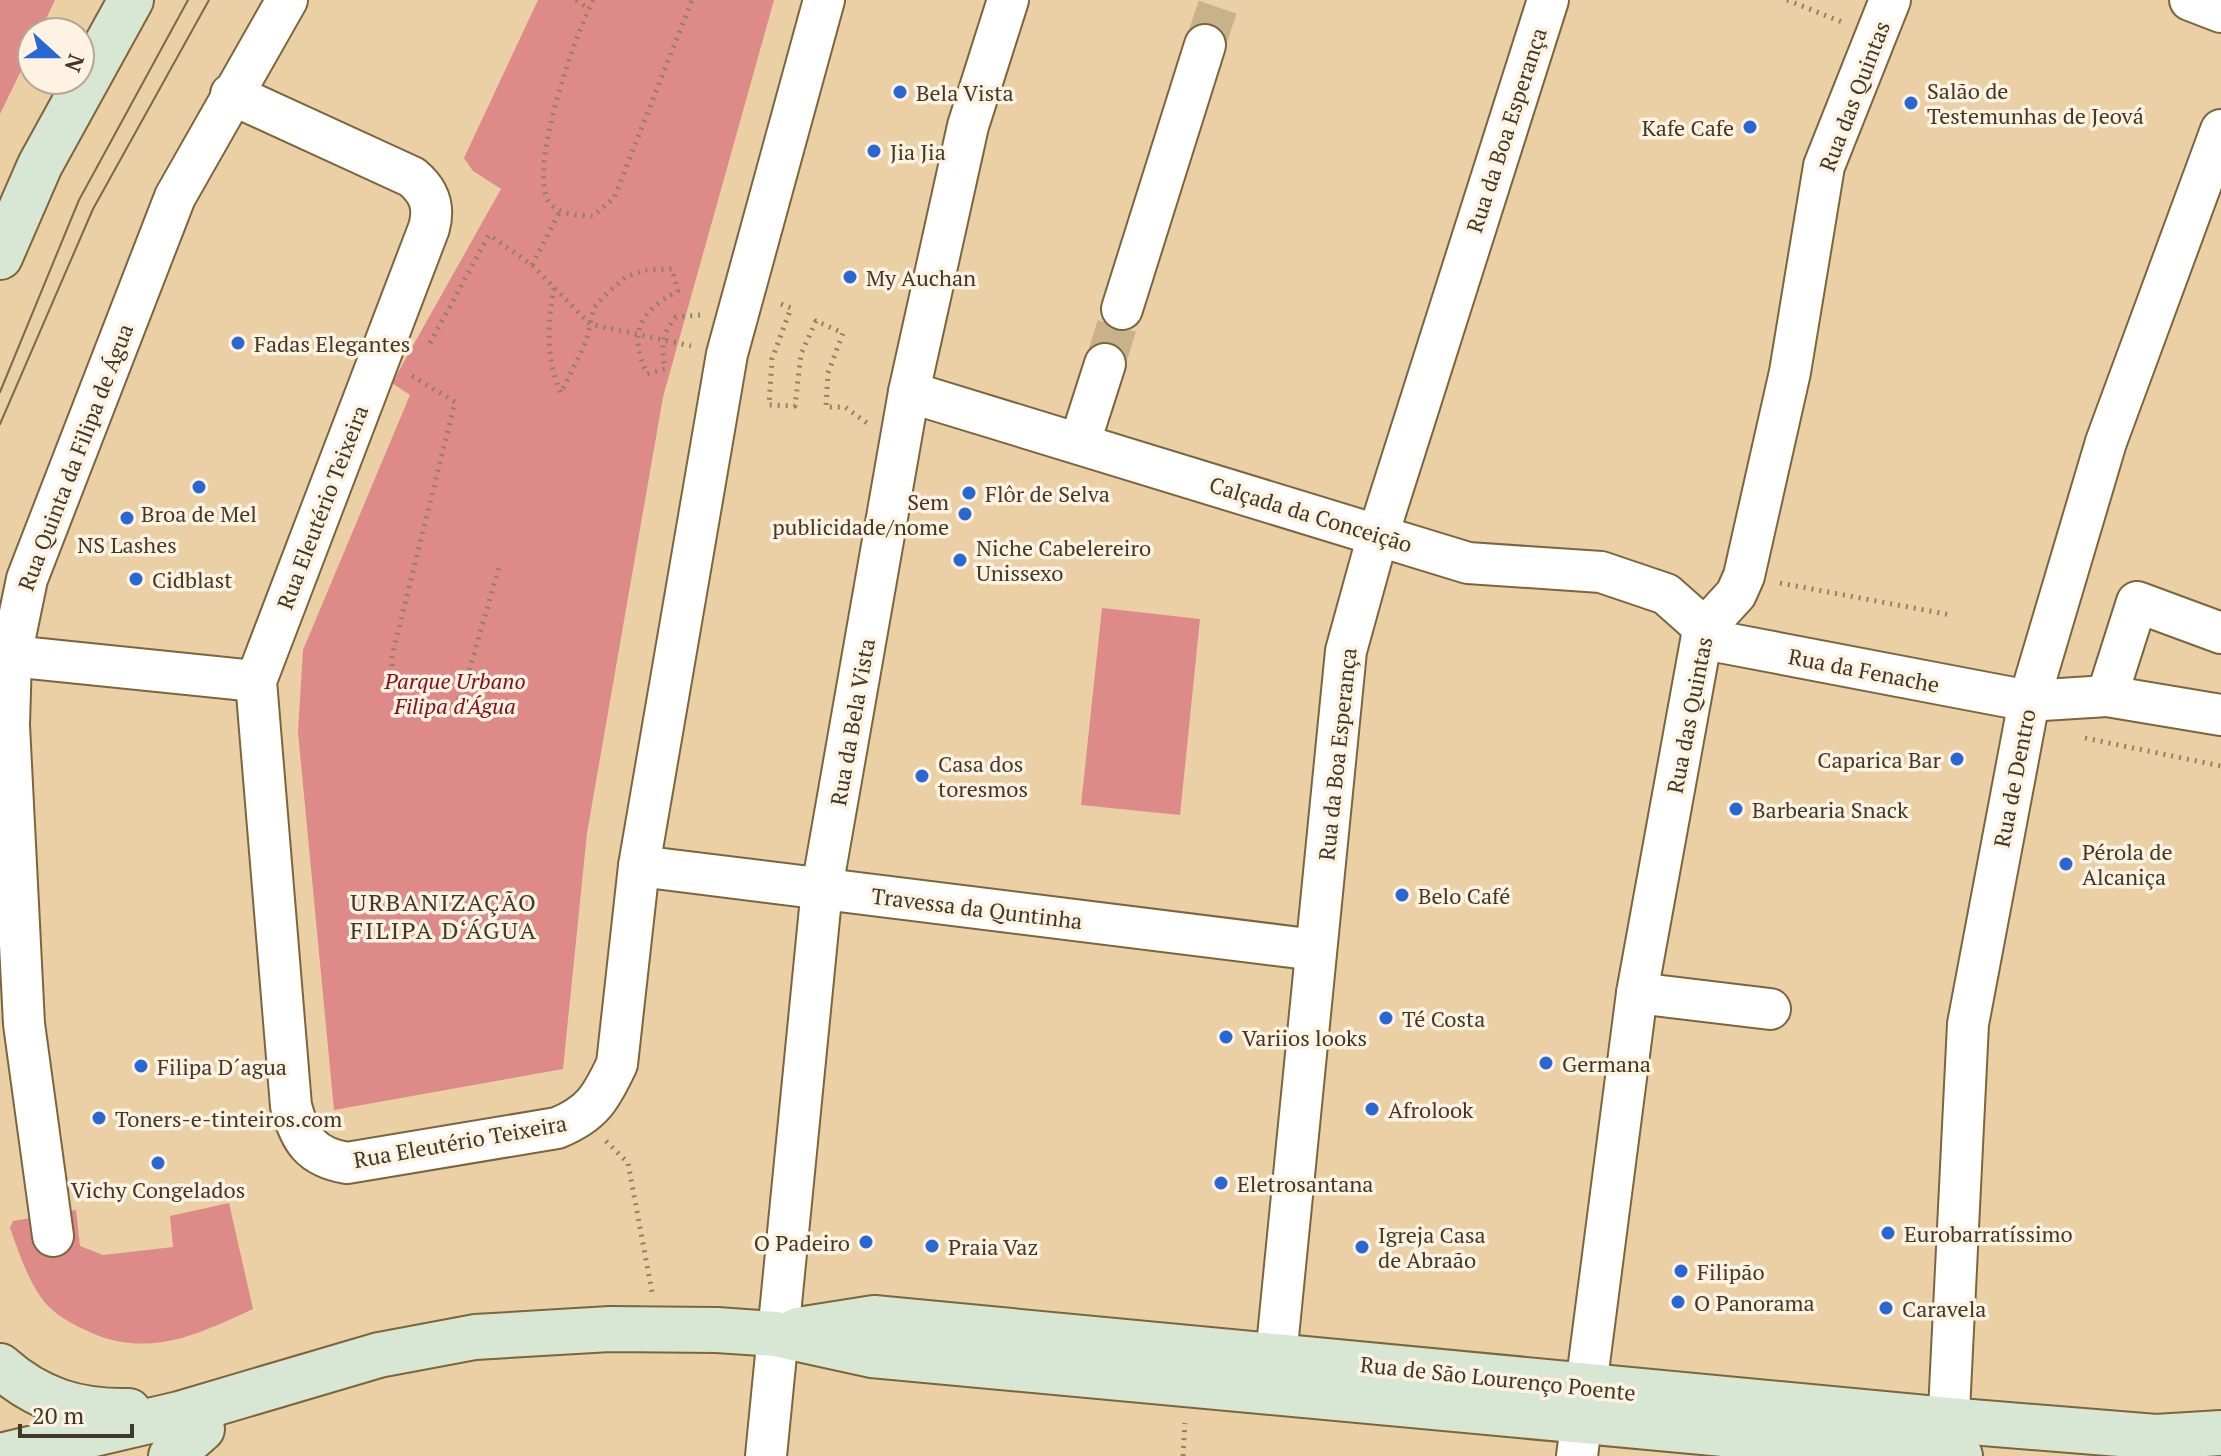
<svg xmlns="http://www.w3.org/2000/svg" width="2221" height="1456" viewBox="0 0 2221 1456" font-family="'PT Serif',serif">
<style>
.green{fill:#de8a89}
.lines{fill:none;stroke-linecap:round;stroke-linejoin:round}
.street-tunnel{stroke:#c8b28b;stroke-width:40;stroke-dasharray:40 20;stroke-linecap:butt}
.street-casing{stroke:#7c653c;stroke-width:44}
.secondary-casing{stroke:#7c653c;stroke-width:48}
.path{stroke:#928162;stroke-width:5;stroke-dasharray:2 6;stroke-linecap:butt}
.street{stroke:#fff;stroke-width:40}
.secondary{stroke:#d7e7d4;stroke-width:44}
.tram{stroke:#79694f;stroke-width:2}
.poi-dot{fill:#2967d4;stroke:#fef3e2;stroke-width:3}
.labels{text-anchor:middle;dominant-baseline:central;stroke-width:7;stroke-linejoin:round;paint-order:stroke}
.poi-label{font-size:22px;fill:#423826;stroke:#fef3e2;text-anchor:start}
.street-label{font-size:22px;fill:#423826;stroke:#fef3e2}
.park-label{font-size:22px;font-style:italic;fill:#830f20;stroke:#fef3e2}
.neighbourhood-label{font-size:24px;letter-spacing:2px;fill:#423826;stroke:#fef3e2}
</style>
<rect width="100%" height="100%" fill="#ead0a4"/>
<!-- green -->
<g class="green">
<path d="M 0,0 L 55,0 L 40,32 L 32,32 L 32,48 L 0,114 Z"/>
<path d="M 538,0 L 774,0 L 663,397 L 587,833 L 563,1069 L 334,1110 L 298,732 L 303,650 L 410,395 L 392,383 L 501,189 L 473,171 L 464,158 Z"/>
<path d="M 1102,608 L 1200,619 L 1180,815 L 1081,805 Z"/>
<path d="M 229,1203 L 253,1309 C 195,1336 145,1360 83,1329 C 65,1320 51,1312 40,1296 C 26,1275 18,1250 10,1228 L 13,1221 L 76,1210 L 80,1246 L 103,1255 L 173,1247 L 170,1216 Z"/>
</g>
<g class="lines">
<!-- street-tunnel -->
<g class="street-tunnel">
<path d="M 1205,45 L 1220,0"/>
<path d="M 1105,364 L 1122,309"/>
</g>
<defs>
<g id="street">
<path d="M 2190,0 L 2221,12"/>
<path d="M 231,94 L 412,177 C 429,191 435,206 429,228 L 256,681 L 291,1106 C 300,1140 311,1157 347,1163 L 557,1128 C 592,1114 601,1098 617,1064 L 639,866 L 727,354 L 824,0"/>
<path d="M 1122,309 L 1205,45"/>
<path d="M 909,392 L 1468,563 L 1601,572 L 1666,594 L 1720,642 L 2029,701 L 2107,696 L 2221,715"/>
<path d="M 1080,442 L 1105,364"/>
<path d="M 11,656 L 256,681"/>
<path d="M 2107,696 L 2137,602 L 2221,633"/>
<path d="M 639,866 L 1316,950"/>
<path d="M 1637,993 L 1770,1009"/>
<path d="M 53,1236 L 24,1024 L 9,725 L 11,656 L 27,579 L 175,197 L 287,0"/>
<path d="M 1273,1387 L 1346,651 L 1378,535 L 1548,0"/>
<path d="M 1947,1452 L 1968,1024 L 2029,701 L 2106,442 L 2221,130"/>
<path d="M 766,1456 L 822,888 L 909,392 L 968,126 L 1008,0"/>
<path d="M 1577,1456 L 1637,993 L 1703,630 L 1736,594 L 1744,576 L 1790,372 L 1824,166 L 1890,0"/>
</g>
<g id="secondary">
<path d="M 0,257 L 40,165 L 131,0"/>
<path d="M 798,1330 L 874,1318 L 1947,1420 L 2156,1437 L 2221,1433"/>
<path d="M 0,1366 C 38,1400 78,1412 129,1411"/>
<path d="M 0,1456 L 179,1414 L 379,1355 L 475,1337 L 610,1329 L 717,1330 L 776,1334 L 872,1355 L 1960,1456"/>
<path d="M 171,1456 L 202,1429"/>
</g>
</defs>
<!-- street casing -->
<use href="#street" class="street-casing"/>
<!-- secondary casing -->
<use href="#secondary" class="secondary-casing"/>
<!-- path -->
<g class="path">
<path d="M 576,0 L 589,9"/>
<path d="M 593,0 C 574,39 533,155 546,196 C 552,215 577,215 593,216 L 614,198 L 692,0"/>
<path d="M 1787,0 L 1842,22"/>
<path d="M 532,265 L 560,211"/>
<path d="M 554,288 C 547,324 546,359 561,393 L 586,342 L 594,308 L 604,296 L 626,277 L 645,270 L 672,269 L 678,291 C 639,312 628,332 647,374 L 665,369 C 661,348 662,333 676,317 L 700,315"/>
<path d="M 781,304 L 791,308 L 772,359 L 769,405 L 795,406 L 801,354 L 816,321 L 843,333 L 828,373 L 826,407 L 845,407 L 867,423"/>
<path d="M 430,343 L 489,235 L 532,265 L 590,324 L 691,346"/>
<path d="M 412,376 L 455,402 L 392,656 C 389,702 425,741 462,695 L 500,564"/>
<path d="M 1780,583 L 1951,615"/>
<path d="M 2085,738 L 2221,766"/>
<path d="M 606,1141 L 628,1163 L 652,1292"/>
<path d="M 1183,1456 L 1185,1423"/>
</g>
<!-- street -->
<use href="#street" class="street"/>
<!-- secondary -->
<use href="#secondary" class="secondary"/>
<!-- tram -->
<g class="tram">
<path d="M 0,392 L 79,200 L 188,0"/>
<path d="M 0,424 L 93,209 L 209,0"/>
</g>
</g>
<!-- markers -->
<g class="poi-dot">
<circle cx="900" cy="92" r="8"/>
<circle cx="1911" cy="103" r="8"/>
<circle cx="1750" cy="127" r="8"/>
<circle cx="874" cy="151" r="8"/>
<circle cx="850" cy="277" r="8"/>
<circle cx="238" cy="343" r="8"/>
<circle cx="199" cy="487" r="8"/>
<circle cx="969" cy="493" r="8"/>
<circle cx="965" cy="514" r="8"/>
<circle cx="127" cy="518" r="8"/>
<circle cx="960" cy="560" r="8"/>
<circle cx="136" cy="579" r="8"/>
<circle cx="1957" cy="759" r="8"/>
<circle cx="922" cy="776" r="8"/>
<circle cx="1736" cy="809" r="8"/>
<circle cx="2066" cy="864" r="8"/>
<circle cx="1402" cy="895" r="8"/>
<circle cx="1386" cy="1018" r="8"/>
<circle cx="1226" cy="1037" r="8"/>
<circle cx="1546" cy="1063" r="8"/>
<circle cx="141" cy="1066" r="8"/>
<circle cx="1372" cy="1109" r="8"/>
<circle cx="99" cy="1118" r="8"/>
<circle cx="158" cy="1163" r="8"/>
<circle cx="1221" cy="1183" r="8"/>
<circle cx="1888" cy="1233" r="8"/>
<circle cx="866" cy="1242" r="8"/>
<circle cx="932" cy="1246" r="8"/>
<circle cx="1362" cy="1247" r="8"/>
<circle cx="1681" cy="1271" r="8"/>
<circle cx="1678" cy="1302" r="8"/>
<circle cx="1886" cy="1308" r="8"/>
</g>
<g class="labels">
<!-- poi labels -->
<g class="poi-label">
<text x="1927" y="90">Salão de<tspan x="1927" dy="25">Testemunhas de Jeová</tspan></text>
<text x="916" y="92">Bela Vista</text>
<text x="1734" y="127" text-anchor="end">Kafe Cafe</text>
<text x="890" y="151">Jia Jia</text>
<text x="866" y="277">My Auchan</text>
<text x="254" y="343">Fadas Elegantes</text>
<text x="985" y="493">Flôr de Selva</text>
<text x="949" y="501" text-anchor="end">Sem<tspan x="949" dy="25">publicidade/nome</tspan></text>
<text x="199" y="513" text-anchor="middle">Broa de Mel</text>
<text x="127" y="544" text-anchor="middle">NS Lashes</text>
<text x="976" y="547">Niche Cabelereiro<tspan x="976" dy="25">Unissexo</tspan></text>
<text x="152" y="579">Cidblast</text>
<text x="1941" y="759" text-anchor="end">Caparica Bar</text>
<text x="938" y="763">Casa dos<tspan x="938" dy="25">toresmos</tspan></text>
<text x="1752" y="809">Barbearia Snack</text>
<text x="2082" y="851">Pérola de<tspan x="2082" dy="25">Alcaniça</tspan></text>
<text x="1418" y="895">Belo Café</text>
<text x="1402" y="1018">Té Costa</text>
<text x="1242" y="1037">Variios looks</text>
<text x="1562" y="1063">Germana</text>
<text x="157" y="1066">Filipa D´agua</text>
<text x="1388" y="1109">Afrolook</text>
<text x="115" y="1118">Toners-e-tinteiros.com</text>
<text x="1237" y="1183">Eletrosantana</text>
<text x="158" y="1189" text-anchor="middle">Vichy Congelados</text>
<text x="1904" y="1233">Eurobarratíssimo</text>
<text x="1378" y="1234">Igreja Casa<tspan x="1378" dy="25">de Abraão</tspan></text>
<text x="850" y="1242" text-anchor="end">O Padeiro</text>
<text x="948" y="1246">Praia Vaz</text>
<text x="1697" y="1271">Filipão</text>
<text x="1694" y="1302">O Panorama</text>
<text x="1902" y="1308">Caravela</text>
</g>
<!-- street labels -->
<g class="street-label">
<text transform="translate(1854 96) rotate(-69)">Rua das Quintas</text>
<text transform="translate(1506 130) rotate(-72)">Rua da Boa Esperança</text>
<text transform="translate(75 457) rotate(-69)">Rua Quinta da Filipa de Água</text>
<text transform="translate(322 507) rotate(-69)">Rua Eleutério Teixeira</text>
<text transform="translate(1311 514) rotate(17)">Calçada da Conceição</text>
<text transform="translate(1864 670) rotate(11)">Rua da Fenache</text>
<text transform="translate(1689 715) rotate(-79)">Rua das Quintas</text>
<text transform="translate(852 722) rotate(-80)">Rua da Bela Vista</text>
<text transform="translate(1337 754) rotate(-84)">Rua da Boa Esperança</text>
<text transform="translate(2014 778) rotate(-79)">Rua de Dentro</text>
<text transform="translate(977 908) rotate(7)">Travessa da Quntinha</text>
<text transform="translate(460 1141) rotate(-10)">Rua Eleutério Teixeira</text>
<text transform="translate(1498 1378) rotate(6)">Rua de São Lourenço Poente</text>
</g>
<!-- park labels -->
<g class="park-label">
<text x="455" y="680">Parque Urbano<tspan x="455" dy="25">Filipa d'Água</tspan></text>
</g>
<!-- neighbourhood labels -->
<g class="neighbourhood-label">
<text x="444" y="902">URBANIZAÇÃO<tspan x="444" dy="28">FILIPA D‘ÁGUA</tspan></text>
</g>
</g>
<!-- north arrow -->
<g transform="translate(56 56) rotate(111)"><circle r="38" fill="#fef3e2" stroke="#b3a897" stroke-width="2"/>
<path d="M0-6L14 30L0 20L-14 30Z" fill="#2967d4"/>
<text y="-12" font-size="22" font-weight="bold" text-anchor="middle" fill="#423826">N</text>
</g>
<!-- scale -->
<path d="M20 1424v12h112v-12" fill="none" stroke="#423826" stroke-width="4"/>
<text x="32" y="1424" font-size="24" fill="#423826" stroke="#fef3e2" stroke-width="6" paint-order="stroke">20 m</text>
</svg>
